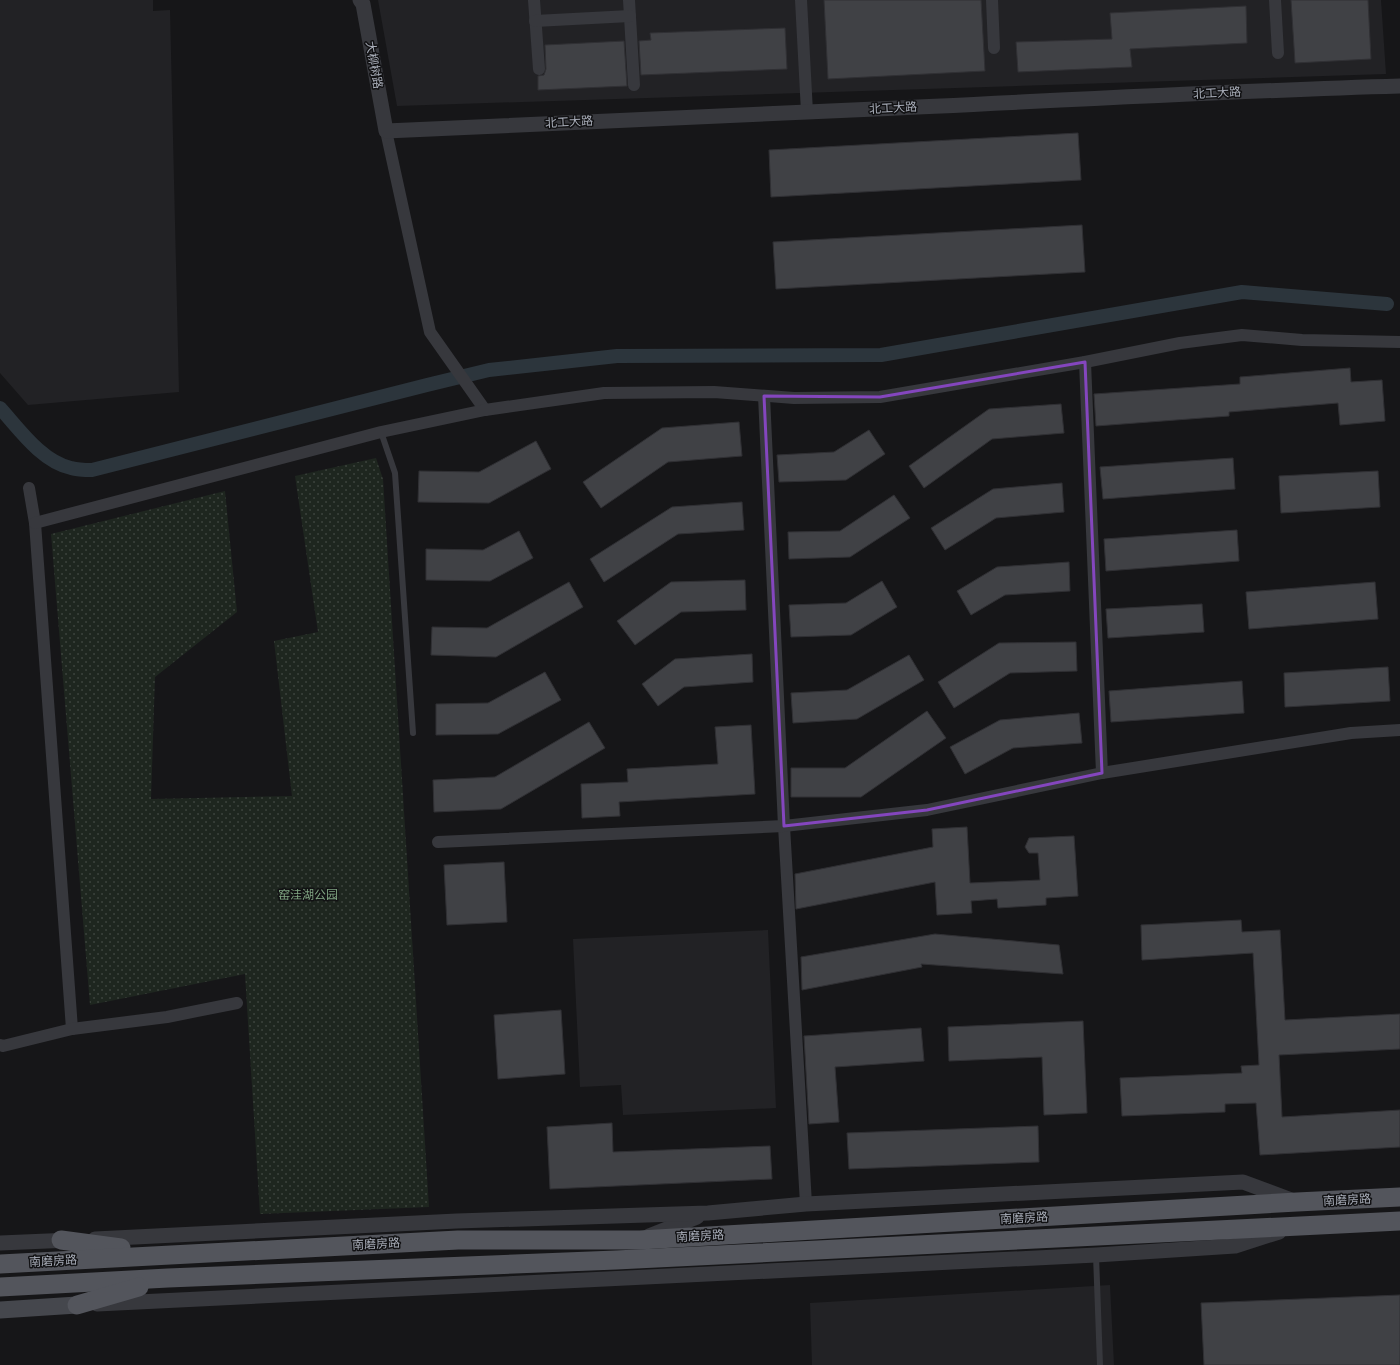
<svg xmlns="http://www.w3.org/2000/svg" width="1400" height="1365" viewBox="0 0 1400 1365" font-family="'Varela Round','Noto Sans SC',sans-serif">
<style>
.built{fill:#222225}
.park{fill:url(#park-dots)}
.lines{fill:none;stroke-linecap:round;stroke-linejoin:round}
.canal{stroke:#2c353c;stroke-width:14}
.building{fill:#404145;stroke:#303034}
.service{stroke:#37383d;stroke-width:6}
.minor{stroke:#37383d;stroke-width:12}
.tertiary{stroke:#37383d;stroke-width:15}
.secondary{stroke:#45474d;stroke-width:17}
.primary{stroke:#53555c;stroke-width:19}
.marked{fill:none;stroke:#8446be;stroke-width:3;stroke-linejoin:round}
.labels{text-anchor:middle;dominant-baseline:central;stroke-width:3;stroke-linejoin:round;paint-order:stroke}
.street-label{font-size:12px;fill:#a8adb8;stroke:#111113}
.park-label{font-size:12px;fill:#7fa381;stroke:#111113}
</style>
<defs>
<pattern id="park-dots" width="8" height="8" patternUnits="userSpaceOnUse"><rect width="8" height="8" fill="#1e261f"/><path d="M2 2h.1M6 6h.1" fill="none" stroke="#3c433d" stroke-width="1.8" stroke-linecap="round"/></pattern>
</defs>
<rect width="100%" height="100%" fill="#161618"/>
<!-- built -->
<g class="built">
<path d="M 0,0 L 153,0 L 153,11 L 170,10 L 179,392 L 28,405 L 0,373 Z"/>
<path d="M 378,0 L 1381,0 L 1386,74 L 397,106 Z"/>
<path d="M 768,930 L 776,1108 L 623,1115 L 621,1085 L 580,1087 L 573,939 Z"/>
<path d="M 1110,1285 L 1114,1365 L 812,1365 L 810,1303 Z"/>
</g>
<!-- park -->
<path class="park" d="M 376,458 L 383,479 L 429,1207 L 260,1214 L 245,974 L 90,1005 L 51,534 L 225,491 L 237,612 L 155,677 L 151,799 L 292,796 L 274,641 L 318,632 L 295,476 Z"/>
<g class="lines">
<!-- canal -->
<path class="canal" d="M 0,408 C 19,429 42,462 71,468 C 78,470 85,470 92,470 L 427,385 L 489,370 L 617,356 L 881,355 L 1242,292 L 1387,304"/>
</g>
<!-- building -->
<g class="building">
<path d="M 824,0 L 981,0 L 985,71 L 828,79 Z"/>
<path d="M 1291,0 L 1368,0 L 1371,59 L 1295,63 Z"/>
<path d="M 1246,6 L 1247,43 L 1130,49 L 1132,67 L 1018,72 L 1016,42 L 1112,39 L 1110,13 Z"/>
<path d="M 785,28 L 787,69 L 641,75 L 639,41 L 651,40 L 650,33 Z"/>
<path d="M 624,41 L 627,86 L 538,90 L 538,76 L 544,75 L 546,69 L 545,45 Z"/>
<path d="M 1078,133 L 1081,180 L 771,197 L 769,150 Z"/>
<path d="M 1082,225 L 1085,272 L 776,289 L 773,242 Z"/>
<path d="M 1350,368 L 1351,382 L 1382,380 L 1385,421 L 1340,425 L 1338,403 L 1229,412 L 1229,416 L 1096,426 L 1094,394 L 1240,384 L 1240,377 Z"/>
<path d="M 1061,404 L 1064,433 L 992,439 L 924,488 L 909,466 L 989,409 Z"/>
<path d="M 739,422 L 742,456 L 668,462 L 601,508 L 583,482 L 662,428 Z"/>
<path d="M 869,430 L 885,454 L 846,480 L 779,482 L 777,455 L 834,452 Z"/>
<path d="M 536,441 L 551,469 L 489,503 L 418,502 L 419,471 L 479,472 Z"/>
<path d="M 1233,458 L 1235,489 L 1103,499 L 1100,467 Z"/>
<path d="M 1378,471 L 1380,507 L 1281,513 L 1279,476 Z"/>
<path d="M 1062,483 L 1064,512 L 996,518 L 945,550 L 931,528 L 993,489 Z"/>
<path d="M 894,495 L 910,518 L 850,557 L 789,559 L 788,532 L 840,531 Z"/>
<path d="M 742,502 L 744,530 L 678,534 L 604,582 L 590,559 L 672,507 Z"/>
<path d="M 1237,530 L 1239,561 L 1106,571 L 1104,539 Z"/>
<path d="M 519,531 L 533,558 L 490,581 L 426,580 L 426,549 L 483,550 Z"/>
<path d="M 1069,562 L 1070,591 L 1005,595 L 971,615 L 957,591 L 997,567 Z"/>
<path d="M 745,580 L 746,610 L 681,612 L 635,645 L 617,621 L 671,582 Z"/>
<path d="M 882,581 L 897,607 L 851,635 L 791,637 L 789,605 L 846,603 Z"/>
<path d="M 569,582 L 583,607 L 496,657 L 431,655 L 432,627 L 487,628 Z"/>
<path d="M 1375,582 L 1378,619 L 1249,629 L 1246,592 Z"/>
<path d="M 1202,604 L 1204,632 L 1108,638 L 1106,609 Z"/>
<path d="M 1076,642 L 1077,671 L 1010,673 L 954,708 L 938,682 L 999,643 Z"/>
<path d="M 752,654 L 753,682 L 684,687 L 658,706 L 642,684 L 675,659 Z"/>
<path d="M 909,655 L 924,680 L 857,719 L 793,723 L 791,693 L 847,690 Z"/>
<path d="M 1388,667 L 1390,701 L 1285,707 L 1284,673 Z"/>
<path d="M 545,672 L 561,700 L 498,734 L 436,735 L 436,704 L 488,703 Z"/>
<path d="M 1242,681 L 1244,713 L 1111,722 L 1109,691 Z"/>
<path d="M 927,711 L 946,738 L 861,797 L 791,797 L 791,768 L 845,768 Z"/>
<path d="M 1079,713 L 1082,743 L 1013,748 L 965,774 L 950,747 L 1000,720 Z"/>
<path d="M 589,722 L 605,748 L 501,809 L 434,812 L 433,780 L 495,777 Z"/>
<path d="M 751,725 L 755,794 L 619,802 L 620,816 L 582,818 L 581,784 L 628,782 L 627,769 L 718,764 L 715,727 Z"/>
<path d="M 967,827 L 970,883 L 1040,880 L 1038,853 L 1029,853 L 1025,847 L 1029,838 L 1074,836 L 1078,896 L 1046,898 L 1046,905 L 998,908 L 997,899 L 971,901 L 972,913 L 937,915 L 935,882 L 796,909 L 795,874 L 933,847 L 932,829 Z"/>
<path d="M 504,862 L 507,922 L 447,925 L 444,865 Z"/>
<path d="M 1241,920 L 1242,932 L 1280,930 L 1285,1020 L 1400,1014 L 1400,1049 L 1279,1055 L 1282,1117 L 1400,1110 L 1400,1147 L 1260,1155 L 1256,1103 L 1225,1104 L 1225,1112 L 1122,1116 L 1120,1078 L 1242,1073 L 1241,1066 L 1259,1065 L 1253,953 L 1142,960 L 1141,925 Z"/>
<path d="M 935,934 L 1059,945 L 1063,974 L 921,964 L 922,967 L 802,990 L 801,957 Z"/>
<path d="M 561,1010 L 565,1074 L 498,1079 L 494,1015 Z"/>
<path d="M 1083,1021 L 1087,1113 L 1044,1115 L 1042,1057 L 949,1061 L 948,1027 Z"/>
<path d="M 921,1028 L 924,1061 L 835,1067 L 839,1122 L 809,1124 L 804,1036 Z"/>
<path d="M 612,1123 L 613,1152 L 770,1146 L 772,1179 L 550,1189 L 547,1127 Z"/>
<path d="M 1038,1126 L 1039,1162 L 849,1169 L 847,1133 Z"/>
<path d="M 1400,1295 L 1400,1365 L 1204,1365 L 1201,1303 Z"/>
</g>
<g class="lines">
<!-- service -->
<g class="service">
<path d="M 381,432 L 395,473 L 413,733"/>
<path d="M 1096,1255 L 1100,1365"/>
</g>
<!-- minor -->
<g class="minor">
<path d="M 534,0 L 539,69"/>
<path d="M 629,0 L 634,85"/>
<path d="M 801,0 L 807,112"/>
<path d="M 992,0 L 994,48"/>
<path d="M 1275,0 L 1278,53"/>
<path d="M 535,21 L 630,16"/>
<path d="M 386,131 L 430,332 L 485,410"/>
<path d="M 1085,362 L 1102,773"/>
<path d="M 764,396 L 784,826 L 806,1204"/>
<path d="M 29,488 L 35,523 L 72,1029"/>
<path d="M 35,523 L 381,432 L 485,410 L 604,393 L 714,392 L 794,398 L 880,397 L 1085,362 L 1180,343 L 1242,335 L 1302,340 L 1400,342"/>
<path d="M 438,842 L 784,826 L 927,810 L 1102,773 L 1351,733 L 1400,730"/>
<path d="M 0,1045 L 3,1046 L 72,1029 L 167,1017 L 237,1003"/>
</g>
<!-- tertiary -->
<g class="tertiary">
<path d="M 360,0 L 363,4 L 386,131 C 549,123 712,116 875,109 C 1050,101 1225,91 1400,86"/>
<path d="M 649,1236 L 697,1217"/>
<path d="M 95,1239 L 457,1221 L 708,1213 L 806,1204 L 1243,1182 L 1294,1201"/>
<path d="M 0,1243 L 71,1240"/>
<path d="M 97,1304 L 1096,1255 L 1235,1246 L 1279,1232"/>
</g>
<!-- secondary -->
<path class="secondary" d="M 0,1310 L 77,1305"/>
<!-- primary -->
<g class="primary">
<path d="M 61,1240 L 121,1248"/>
<path d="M 0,1264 L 458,1240 L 640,1240 L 1297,1202 L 1400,1197"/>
<path d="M 0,1287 L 168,1278 L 616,1260 L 1400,1221"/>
<path d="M 77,1305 L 139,1287"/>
</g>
</g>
<!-- marked area -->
<path class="marked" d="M 1085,362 L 1102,773 L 927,810 L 784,826 L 764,396 L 880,397 Z"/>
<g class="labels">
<!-- street labels -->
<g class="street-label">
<text transform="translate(374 65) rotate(80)">大柳树路</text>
<text transform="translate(1217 93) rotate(-3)">北工大路</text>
<text transform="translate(893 108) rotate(-3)">北工大路</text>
<text transform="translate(569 122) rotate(-3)">北工大路</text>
<text transform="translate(1347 1200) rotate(-3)">南磨房路</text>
<text transform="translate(1024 1218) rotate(-3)">南磨房路</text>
<text transform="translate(700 1236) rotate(-3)">南磨房路</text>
<text transform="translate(376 1244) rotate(-3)">南磨房路</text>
<text transform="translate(53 1261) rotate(-3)">南磨房路</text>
</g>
<!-- park labels -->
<g class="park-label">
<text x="308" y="895">窑洼湖公园</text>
</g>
</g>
</svg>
